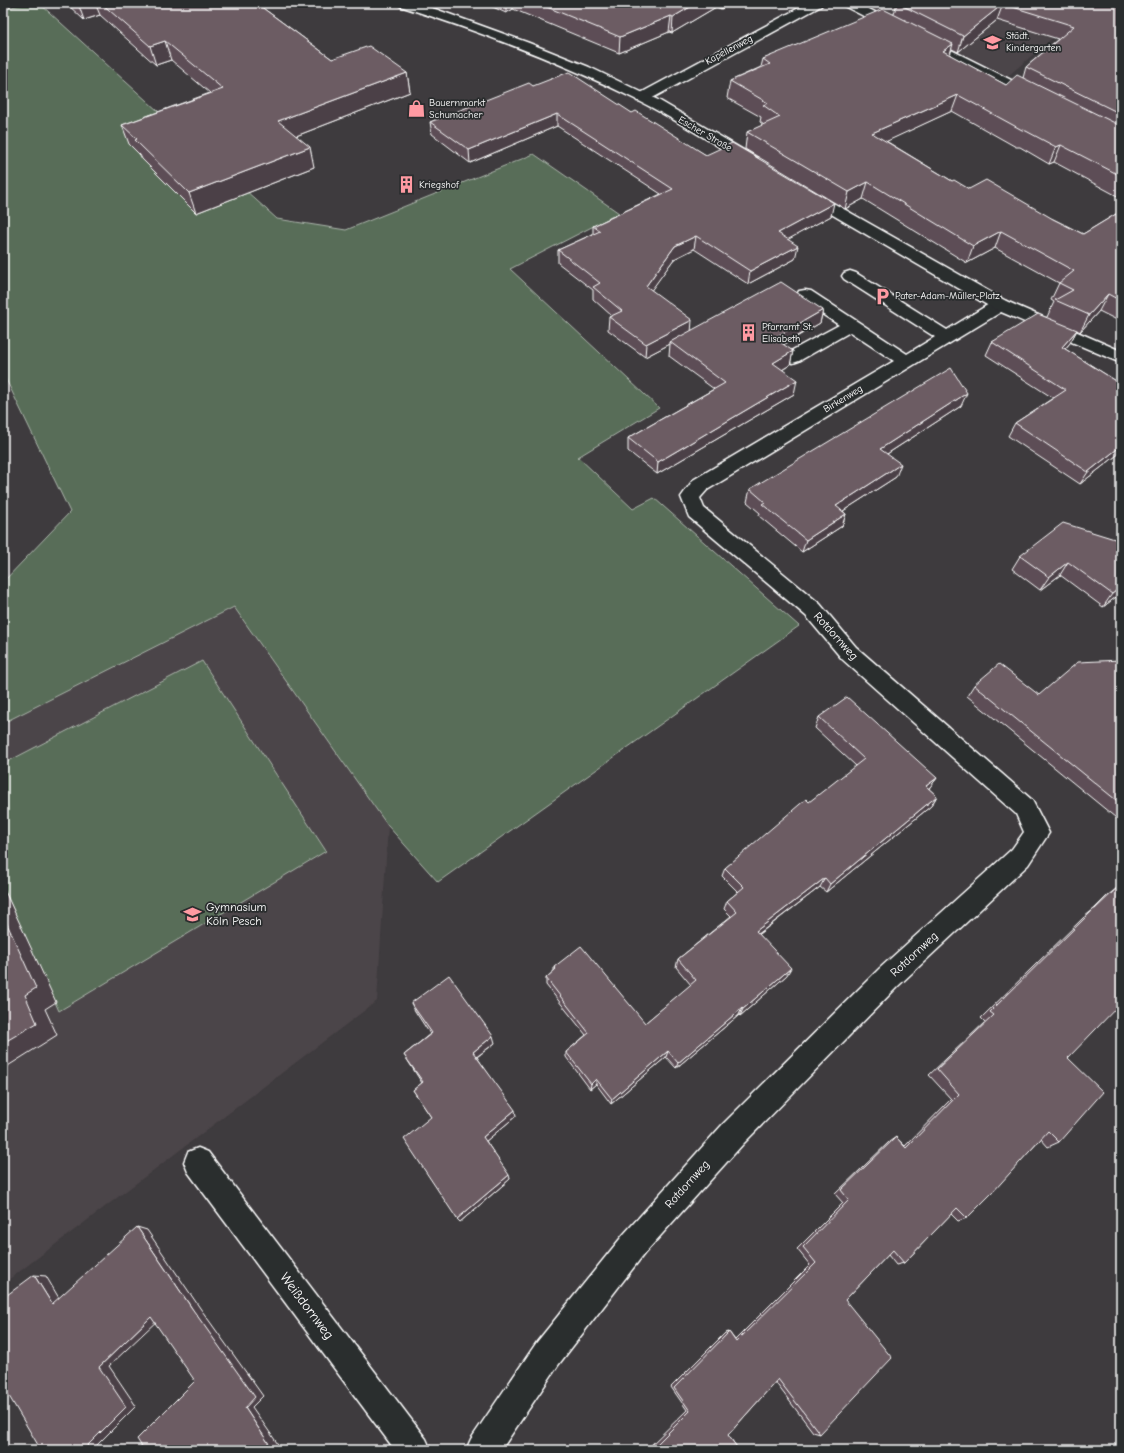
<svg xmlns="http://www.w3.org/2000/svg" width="1124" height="1453" viewBox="0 0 1124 1453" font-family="'Comic Neue',sans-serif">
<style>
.built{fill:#4c4549}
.green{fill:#586d58;stroke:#acb6ac}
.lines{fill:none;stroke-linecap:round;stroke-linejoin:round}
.minor-casing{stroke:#fff;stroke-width:3}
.major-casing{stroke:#fff;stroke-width:3}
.minor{fill:#2a2d2e;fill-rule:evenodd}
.major{fill:#2a2d2e;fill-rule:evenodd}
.wall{fill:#5d4e56;stroke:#fff;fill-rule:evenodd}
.shaded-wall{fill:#4c4046;stroke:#fff}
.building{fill:#6c5b64;stroke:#fff}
.labels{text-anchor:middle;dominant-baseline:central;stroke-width:3.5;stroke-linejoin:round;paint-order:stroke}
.far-poi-label{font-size:10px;fill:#fff;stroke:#2a2d2e;text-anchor:start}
.far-street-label{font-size:10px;fill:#fff;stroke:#2a2d2e}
.street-label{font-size:12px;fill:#fff;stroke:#2a2d2e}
.poi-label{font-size:12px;fill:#fff;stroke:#2a2d2e;text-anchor:start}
.near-street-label{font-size:14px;fill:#fff;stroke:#2a2d2e}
</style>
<rect width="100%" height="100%" fill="#3e3b3e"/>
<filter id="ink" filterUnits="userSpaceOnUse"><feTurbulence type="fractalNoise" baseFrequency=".025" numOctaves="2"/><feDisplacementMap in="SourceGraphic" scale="8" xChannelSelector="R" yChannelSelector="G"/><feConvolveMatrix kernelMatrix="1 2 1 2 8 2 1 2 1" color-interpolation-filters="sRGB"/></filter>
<g filter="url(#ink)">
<!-- built -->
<g class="built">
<path d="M 861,3 L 1072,3 L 1087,8 L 1008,76 Z"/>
<path d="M 234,607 L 388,826 L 377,1001 L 3,1284 L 3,723 Z"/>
</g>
<!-- green -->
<g class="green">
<path d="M 29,3 L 39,3 L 277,219 L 346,230 L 534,154 L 619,213 L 510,269 L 659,408 L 578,457 L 633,509 L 654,498 L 799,626 L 438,882 L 388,826 L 234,607 L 3,723 L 3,582 L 70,512 L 3,373 L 3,9 Z"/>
<path d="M 202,661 L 326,851 L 59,1011 L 3,887 L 3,764 Z"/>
</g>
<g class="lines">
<defs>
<g id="minor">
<path d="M 808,3 L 823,3 L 821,6 L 647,101 L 637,101 L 635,98 L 637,95 Z"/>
<path d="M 842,3 L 857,3 L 1039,94 L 1041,97 L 1039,100 L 1029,100 L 844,6 Z"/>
<path d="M 850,271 L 856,273 L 947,330 L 994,301 L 1000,300 L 1006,301 L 1008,305 L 1006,309 L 707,490 L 700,498 L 704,508 L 820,604 L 856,647 L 1032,800 L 1049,833 L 1028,865 L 898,986 L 743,1144 L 644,1254 L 559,1364 L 501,1450 L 466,1450 L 471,1439 L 537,1342 L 624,1234 L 723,1124 L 880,968 L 1012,849 L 1024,832 L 1016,814 L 842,659 L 806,616 L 689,517 L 681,497 L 693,480 L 894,361 L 850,332 L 799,361 L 793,363 L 787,361 L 785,357 L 787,353 L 839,325 L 799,299 L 797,295 L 799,291 L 805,290 L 811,291 L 907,354 L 935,337 L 844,279 L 842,276 L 844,273 Z"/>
<path d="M 198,1148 L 208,1152 L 426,1439 L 431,1450 L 395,1450 L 188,1172 L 184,1162 L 188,1152 Z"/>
</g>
<g id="major">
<path d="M 398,3 L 416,3 L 438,10 L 529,43 L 589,67 L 660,101 L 757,158 L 759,161 L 757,164 L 752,165 L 747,164 C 711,142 675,119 637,100 C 561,62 481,32 400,6 Z"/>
<path d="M 807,190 L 812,191 L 1006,301 L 1121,351 L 1121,363 L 994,309 L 802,197 L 800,194 L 802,191 Z"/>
</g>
</defs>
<!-- minor casing -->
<use href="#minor" class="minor-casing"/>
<!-- major casing -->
<use href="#major" class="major-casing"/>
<!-- minor -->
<use href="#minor" class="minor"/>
<!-- major -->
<use href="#major" class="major"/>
</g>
<!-- wall -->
<g class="wall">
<path d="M 66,3 L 256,3 L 332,59 L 407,73 L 410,92 L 296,136 L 314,167 L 196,213 L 142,159 L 140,155 L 129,144 L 122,125 L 210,93 L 171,60 L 156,65 L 100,15 L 84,20 Z"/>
<path d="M 484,3 L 731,3 L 721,9 L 716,7 L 672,33 L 669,32 L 619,53 L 513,9 L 506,13 Z"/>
<path d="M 897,3 L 1121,3 L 1121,203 L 1119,202 L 1121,198 L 1054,162 L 1049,164 L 1020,147 L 1016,147 L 952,111 L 886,141 L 952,181 L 969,189 L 1053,219 L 1083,234 L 1121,211 L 1121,322 L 1099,311 L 1080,332 L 1077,330 L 1070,343 L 1065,349 L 1121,384 L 1121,452 L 1080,484 L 1008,436 L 1015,423 L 1053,398 L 986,355 L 992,342 L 1047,317 L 1054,302 L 1051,300 L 1059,283 L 995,248 L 967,263 L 863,199 L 845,209 L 745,149 L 747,132 L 764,125 L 760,122 L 761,117 L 727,98 L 730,81 L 761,67 L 763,59 L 894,14 ZM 997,20 L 1058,39 L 1026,67 L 1023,78 L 1006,85 L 950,55 L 952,49 L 958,52 Z"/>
<path d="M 533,86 L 632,113 L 706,155 L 831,216 L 788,239 L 795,259 L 748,284 L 694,249 L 674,259 L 651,290 L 691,331 L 823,310 L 820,323 L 783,345 L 793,351 L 790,365 L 782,370 L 794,394 L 657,474 L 628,451 L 628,438 L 714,389 L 669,356 L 670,344 L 645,357 L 608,330 L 609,317 L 612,316 L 593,299 L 593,290 L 558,263 L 558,250 L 593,234 L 593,226 L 661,194 L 557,126 L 470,163 L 432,134 L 430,122 Z"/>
<path d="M 961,406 L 887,454 L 896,477 L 843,511 L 846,514 L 842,526 L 802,552 L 759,516 L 760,513 L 747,502 L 750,489 Z"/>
<path d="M 1121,541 L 1121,593 L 1103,607 L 1060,575 L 1040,590 L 1012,569 L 1020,556 Z"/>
<path d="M 1121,660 L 1121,822 L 967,696 L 974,685 L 1039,695 Z"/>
<path d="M 819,717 L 937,778 L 930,787 L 929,789 L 937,796 L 931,806 L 826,892 L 820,887 L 759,934 L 787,975 L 740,1016 L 739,1015 L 676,1068 L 666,1057 L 611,1104 L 596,1084 L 590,1089 L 566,1057 L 566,1052 L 586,1035 L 546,985 L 546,978 L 554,971 L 554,967 L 645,1023 L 691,985 L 676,967 L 678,959 L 731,916 L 724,909 L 727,901 L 738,892 L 722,876 L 725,868 L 856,766 L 815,728 Z"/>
<path d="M 1117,888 L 1068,1058 L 1059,1142 L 1048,1147 L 1041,1139 L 967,1218 L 958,1221 L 951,1214 L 904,1263 L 896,1265 L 888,1255 L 845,1300 L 820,1434 L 813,1432 L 775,1382 L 728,1435 L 739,1450 L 646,1450 L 687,1410 L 671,1387 L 725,1333 L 729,1332 L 735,1340 L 810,1265 L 797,1249 L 843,1203 L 835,1194 L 889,1142 L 896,1137 L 905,1146 L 951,1099 L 929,1075 L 985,1022 L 981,1018 L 1084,917 L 1094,909 L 1107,896 Z"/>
<path d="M 411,1003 L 495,1043 L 477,1057 L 516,1116 L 486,1141 L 510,1179 L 460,1222 L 457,1219 L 431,1117 L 413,1090 L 422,1083 L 408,1061 L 404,1055 L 430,1034 L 415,1011 Z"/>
</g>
<!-- shaded-wall -->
<g class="shaded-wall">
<path d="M 78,3 L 95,3 L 100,15 L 84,20 Z"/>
<path d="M 506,3 L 513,3 L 513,9 L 506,13 Z"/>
<path d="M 697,3 L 717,3 L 716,7 L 672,33 L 673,17 Z"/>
<path d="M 722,3 L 731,3 L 721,9 Z"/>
<path d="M 1003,4 L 997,20 L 958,52 L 963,36 Z"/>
<path d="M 671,16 L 669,32 L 619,53 L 620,37 Z"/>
<path d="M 165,41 L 171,60 L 156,65 L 150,46 Z"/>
<path d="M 953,44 L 948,60 L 943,51 Z"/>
<path d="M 407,73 L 410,92 L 283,141 L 278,121 Z"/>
<path d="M 958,95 L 952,111 L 868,150 L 872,133 Z"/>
<path d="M 557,114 L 557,126 L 470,163 L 469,150 Z"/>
<path d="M 1061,145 L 1054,162 L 1049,164 L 1056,147 Z"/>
<path d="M 310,147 L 314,167 L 196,213 L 189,193 Z"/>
<path d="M 868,182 L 863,199 L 845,209 L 849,192 Z"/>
<path d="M 834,203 L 831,216 L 776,246 L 778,233 Z"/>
<path d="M 1001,231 L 995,248 L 967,263 L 973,246 Z"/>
<path d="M 696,236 L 694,249 L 674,259 L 645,299 L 646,286 L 675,246 Z"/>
<path d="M 798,246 L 795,259 L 748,284 L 750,271 Z"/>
<path d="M 1108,294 L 1099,311 L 1080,332 L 1089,315 Z"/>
<path d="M 823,310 L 820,323 L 771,352 L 774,338 Z"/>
<path d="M 692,320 L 691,333 L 670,342 L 670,344 L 645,357 L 646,344 Z"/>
<path d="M 1077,330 L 1070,343 L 1055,360 L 1062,347 Z"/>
<path d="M 793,351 L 790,365 L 770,377 L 773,363 Z"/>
<path d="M 797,380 L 794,394 L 657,474 L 658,462 Z"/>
<path d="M 967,393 L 961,406 L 876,461 L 880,449 Z"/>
<path d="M 1121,446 L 1121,452 L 1080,484 L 1088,472 Z"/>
<path d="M 901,464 L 896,477 L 832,518 L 836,506 Z"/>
<path d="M 846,514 L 842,526 L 802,552 L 806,540 Z"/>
<path d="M 1068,562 L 1060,575 L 1040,590 L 1049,577 Z"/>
<path d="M 1121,587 L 1121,593 L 1103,607 L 1112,594 Z"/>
<path d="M 937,778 L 930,787 L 920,796 L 926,786 Z"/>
<path d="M 937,796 L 931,806 L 826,892 L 830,884 Z"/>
<path d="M 825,878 L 820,887 L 753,938 L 756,931 Z"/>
<path d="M 3,887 L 56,1002 L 45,1009 L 57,1035 L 3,1069 L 3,1043 L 25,995 L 3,915 Z"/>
<path d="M 791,968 L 787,975 L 740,1016 L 743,1009 Z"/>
<path d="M 742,1008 L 739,1015 L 676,1068 L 678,1063 Z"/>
<path d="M 493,1036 L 495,1043 L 475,1058 L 473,1052 Z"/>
<path d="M 668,1051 L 666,1057 L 611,1104 L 612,1099 Z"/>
<path d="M 596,1079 L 596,1084 L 590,1089 L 591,1084 Z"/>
<path d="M 515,1110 L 516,1116 L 485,1142 L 483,1137 Z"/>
<path d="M 509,1175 L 510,1179 L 460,1222 L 457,1219 Z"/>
<path d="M 137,1227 L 147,1230 L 200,1308 L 263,1396 L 252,1407 L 282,1450 L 273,1450 L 245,1408 L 191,1307 Z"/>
<path d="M 34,1275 L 46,1276 L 63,1305 L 52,1304 Z"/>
<path d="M 151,1317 L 160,1318 L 109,1366 L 136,1406 L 92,1450 L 83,1450 L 99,1367 Z"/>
</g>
<!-- building -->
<g class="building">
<path d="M 101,3 L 256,3 L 332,59 L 369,46 L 407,73 L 278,121 L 310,147 L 189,193 L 135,140 L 137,139 L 122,125 L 223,89 L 165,41 L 150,46 Z"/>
<path d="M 537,3 L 697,3 L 673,17 L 671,16 L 620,37 Z"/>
<path d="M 897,3 L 1121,3 L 1121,114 L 1026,67 L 1074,26 L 1003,4 L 963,36 Z"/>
<path d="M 883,9 L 953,44 L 943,51 L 1006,85 L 1017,75 L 1121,126 L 1121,176 L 1061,145 L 1056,147 L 1026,131 L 1022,130 L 958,95 L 872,133 L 952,181 L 954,180 L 969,189 L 986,180 L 1053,219 L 1083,234 L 1121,211 L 1121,301 L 1108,294 L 1089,315 L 1055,300 L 1073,290 L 1059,283 L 1074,271 L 1001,231 L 973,246 L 868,182 L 849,192 L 747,132 L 780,117 L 763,105 L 768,103 L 730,81 L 770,64 L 763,59 Z"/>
<path d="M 569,72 L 632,113 L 636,111 L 706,155 L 732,143 L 834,203 L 778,233 L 798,246 L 750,271 L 696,236 L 675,246 L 646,286 L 692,320 L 646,344 L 609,317 L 622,311 L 593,287 L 600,283 L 558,250 L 600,231 L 593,226 L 673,189 L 557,114 L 469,150 L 430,122 L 529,83 L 533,86 Z"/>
<path d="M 781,282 L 823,310 L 774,338 L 793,351 L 773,363 L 797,380 L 658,462 L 628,438 L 725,383 L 670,342 Z"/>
<path d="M 1038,314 L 1077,330 L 1062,347 L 1121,384 L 1121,446 L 1088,472 L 1015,423 L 1066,390 L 992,342 Z"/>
<path d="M 951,368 L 967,393 L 880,449 L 901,464 L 836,506 L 846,514 L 806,540 L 762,504 L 765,502 L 750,489 Z"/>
<path d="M 1063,523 L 1121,541 L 1121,587 L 1112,594 L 1068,562 L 1049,577 L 1020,556 Z"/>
<path d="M 1121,660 L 1121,804 L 974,685 L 999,664 L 1039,695 L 1078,662 Z"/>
<path d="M 847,697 L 937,778 L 926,786 L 937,796 L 830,884 L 825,878 L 756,931 L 791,968 L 743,1009 L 742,1008 L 678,1063 L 668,1051 L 612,1099 L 596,1079 L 591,1084 L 566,1052 L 589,1033 L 546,978 L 556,969 L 554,967 L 581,946 L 645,1023 L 696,980 L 678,959 L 737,912 L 727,901 L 744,887 L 725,868 L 806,799 L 809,802 L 864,759 L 819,717 Z"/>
<path d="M 1117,888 L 1121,891 L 1121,1003 L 1068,1058 L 1103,1092 L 1059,1142 L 1048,1131 L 992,1193 L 967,1218 L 957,1208 L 904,1263 L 893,1250 L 845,1300 L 892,1358 L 820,1434 L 778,1379 L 728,1435 L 739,1450 L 651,1450 L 690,1411 L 674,1388 L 729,1332 L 736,1342 L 816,1263 L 803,1247 L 849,1200 L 841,1190 L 896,1137 L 906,1148 L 959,1094 L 937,1069 L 994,1015 L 990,1012 L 1094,909 L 1095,909 Z"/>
<path d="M 3,915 L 36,988 L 25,995 L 37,1023 L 3,1043 Z"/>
<path d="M 449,975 L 493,1036 L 473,1052 L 515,1110 L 483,1137 L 509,1175 L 457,1219 L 404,1139 L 431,1117 L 413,1090 L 423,1082 L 404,1055 L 432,1033 L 411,1003 Z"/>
<path d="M 137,1227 L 191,1307 L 255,1397 L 245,1408 L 273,1450 L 144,1450 L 137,1439 L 195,1381 L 151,1317 L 99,1367 L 126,1407 L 83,1450 L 41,1450 L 3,1386 L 3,1298 L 34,1275 L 52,1304 Z"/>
</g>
</g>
<!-- icons -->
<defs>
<symbol id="school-bare" viewBox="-9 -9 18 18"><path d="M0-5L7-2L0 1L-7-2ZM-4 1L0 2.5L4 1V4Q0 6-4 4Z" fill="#ff9aa2" stroke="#2a2d2e" stroke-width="2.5" paint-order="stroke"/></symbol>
<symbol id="shop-bare" viewBox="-9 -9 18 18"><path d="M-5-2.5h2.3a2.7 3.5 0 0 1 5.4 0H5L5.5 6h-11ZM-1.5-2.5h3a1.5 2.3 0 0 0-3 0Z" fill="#ff9aa2" stroke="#2a2d2e" stroke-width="2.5" paint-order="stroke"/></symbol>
<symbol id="building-bare" viewBox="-9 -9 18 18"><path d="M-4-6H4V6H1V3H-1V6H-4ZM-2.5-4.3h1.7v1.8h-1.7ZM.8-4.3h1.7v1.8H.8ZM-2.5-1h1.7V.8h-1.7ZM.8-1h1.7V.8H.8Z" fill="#ff9aa2" stroke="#2a2d2e" stroke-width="2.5" paint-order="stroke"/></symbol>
<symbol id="parking-bare" viewBox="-9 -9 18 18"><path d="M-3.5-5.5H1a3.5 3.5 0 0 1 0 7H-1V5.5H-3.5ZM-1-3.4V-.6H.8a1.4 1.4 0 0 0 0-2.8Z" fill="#ff9aa2" stroke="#2a2d2e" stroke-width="2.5" paint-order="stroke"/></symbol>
</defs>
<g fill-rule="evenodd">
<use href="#school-bare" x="980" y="30" width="25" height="25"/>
<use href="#shop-bare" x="404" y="96" width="25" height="25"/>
<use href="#building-bare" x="394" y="172" width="25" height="25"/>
<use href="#parking-bare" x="870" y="284" width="25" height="25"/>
<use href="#building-bare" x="736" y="320" width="25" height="25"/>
<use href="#school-bare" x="180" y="902" width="25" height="25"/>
</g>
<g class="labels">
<!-- far-poi labels -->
<g class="far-poi-label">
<text x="1006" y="36">Städt.<tspan x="1006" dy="12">Kindergarten</tspan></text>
<text x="429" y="103">Bauernmarkt<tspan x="429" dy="12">Schumacher</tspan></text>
<text x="419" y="185">Kriegshof</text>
<text x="895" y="296">Pater-Adam-Müller-Platz</text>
<text x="762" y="327">Pfarramt St.<tspan x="762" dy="12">Elisabeth</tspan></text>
</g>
<!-- far-street labels -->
<g class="far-street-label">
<text transform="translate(729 50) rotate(-28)">Kapellenweg</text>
<text transform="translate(705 134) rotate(30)">Escher Straße</text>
<text transform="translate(843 399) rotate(-31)">Birkenweg</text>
</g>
<!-- street labels -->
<g class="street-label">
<text transform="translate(836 636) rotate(48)">Rotdornweg</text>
<text transform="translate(914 954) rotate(-43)">Rotdornweg</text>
<text transform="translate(687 1184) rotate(-48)">Rotdornweg</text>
</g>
<!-- poi labels -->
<g class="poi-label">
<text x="206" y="907">Gymnasium<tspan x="206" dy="14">Köln Pesch</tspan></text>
</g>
<!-- near-street labels -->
<g class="near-street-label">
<text transform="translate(307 1306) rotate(53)">Weißdornweg</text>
</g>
</g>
<!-- margin -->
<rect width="1124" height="1453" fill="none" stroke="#2a2d2e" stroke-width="16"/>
<rect x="8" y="8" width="1108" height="1437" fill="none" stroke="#fff" stroke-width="1.5" filter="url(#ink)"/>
</svg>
